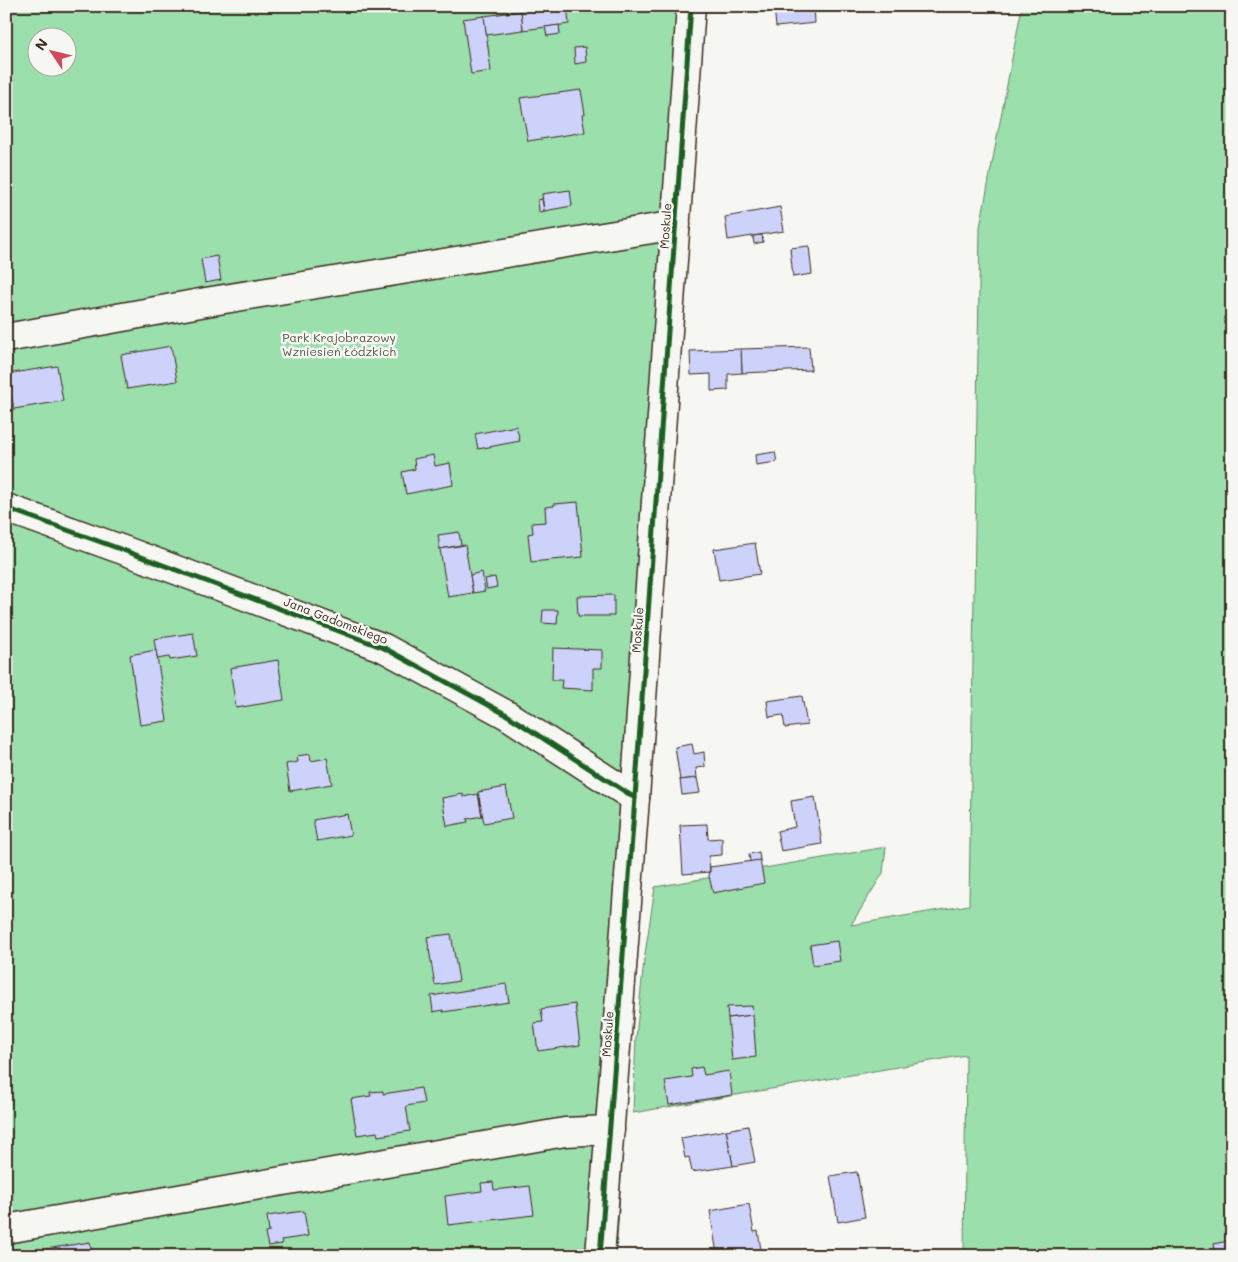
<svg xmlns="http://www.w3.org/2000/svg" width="1238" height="1262" viewBox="0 0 1238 1262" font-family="Mali,sans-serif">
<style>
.green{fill:#9adfac;stroke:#6a8465;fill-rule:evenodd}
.building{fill:#cdd2fa;stroke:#3b2a1e}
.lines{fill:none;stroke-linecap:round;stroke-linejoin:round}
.minor-casing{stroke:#3b2a1e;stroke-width:31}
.minor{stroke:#f6f6f2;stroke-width:28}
.cycleway-casing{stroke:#f6f6f2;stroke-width:8}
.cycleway{stroke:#1b5e20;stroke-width:5}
.labels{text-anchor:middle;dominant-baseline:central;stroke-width:5;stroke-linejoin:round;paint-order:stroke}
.street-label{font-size:12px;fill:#3b2a1e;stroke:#f6f6f2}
.park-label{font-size:12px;fill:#535742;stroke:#f6f6f2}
</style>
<rect width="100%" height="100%" fill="#f6f6f2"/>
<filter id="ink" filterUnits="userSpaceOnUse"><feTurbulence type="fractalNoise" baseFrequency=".02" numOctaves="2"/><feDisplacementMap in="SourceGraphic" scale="10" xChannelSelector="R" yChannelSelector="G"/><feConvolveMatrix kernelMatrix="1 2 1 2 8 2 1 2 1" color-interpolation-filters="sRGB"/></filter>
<g filter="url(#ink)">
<!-- green -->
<g class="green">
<path d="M 6,6 L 694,6 L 616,1256 L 6,1256 ZM 38,38 L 68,38 L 68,68 L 38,68 Z"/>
<path d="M 1022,6 L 1232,6 L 1232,1256 L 964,1256 L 966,1055 L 633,1113 L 636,1037 L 644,961 L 655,887 L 886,847 L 883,873 L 851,925 L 969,905 L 980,227 Z"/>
</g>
<!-- building -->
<g class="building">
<path d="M 559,6 L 567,6 L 569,24 L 523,30 L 521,11 Z"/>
<path d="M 774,6 L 814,6 L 815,23 L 776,27 Z"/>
<path d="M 521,11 L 523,30 L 486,35 L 484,16 Z"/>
<path d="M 484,16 L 491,71 L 471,74 L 463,19 Z"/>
<path d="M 559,25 L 560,34 L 547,36 L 545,27 Z"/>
<path d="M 585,47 L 586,62 L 575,64 L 574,48 Z"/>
<path d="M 581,90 L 585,114 L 582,115 L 585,132 L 528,141 L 520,98 Z"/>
<path d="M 570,190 L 572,206 L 544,211 L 542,194 Z"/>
<path d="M 542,199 L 544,211 L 539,212 L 538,200 Z"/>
<path d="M 780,207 L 784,231 L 728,240 L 725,217 Z"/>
<path d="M 762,235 L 763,242 L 754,244 L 753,236 Z"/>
<path d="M 809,246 L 812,274 L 793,277 L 790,248 Z"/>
<path d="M 217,256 L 221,280 L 205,283 L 201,259 Z"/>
<path d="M 171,346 L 177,381 L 127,389 L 121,355 Z"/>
<path d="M 809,347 L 811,370 L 742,373 L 741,349 Z"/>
<path d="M 741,349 L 742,373 L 728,374 L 728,390 L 711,391 L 711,374 L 691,375 L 690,351 Z"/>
<path d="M 57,366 L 63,401 L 14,409 L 7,374 Z"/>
<path d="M 516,426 L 520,441 L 478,449 L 475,434 Z"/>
<path d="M 775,452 L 777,462 L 756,465 L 755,455 Z"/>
<path d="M 433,455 L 435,466 L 450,463 L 453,485 L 406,494 L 402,472 L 415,469 L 414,459 Z"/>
<path d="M 578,502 L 583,557 L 531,562 L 528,534 L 533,533 L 532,523 L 546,522 L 545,507 L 554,506 L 554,504 Z"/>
<path d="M 459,532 L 461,545 L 440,549 L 438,535 Z"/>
<path d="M 755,543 L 760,574 L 719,580 L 714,549 Z"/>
<path d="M 465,545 L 473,593 L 448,597 L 440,549 Z"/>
<path d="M 482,572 L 485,591 L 473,593 L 470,575 Z"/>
<path d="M 495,577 L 497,587 L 487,589 L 485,579 Z"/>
<path d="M 614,595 L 614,616 L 578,616 L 577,596 Z"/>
<path d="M 543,610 L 558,610 L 557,624 L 542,623 Z"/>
<path d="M 193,633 L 197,656 L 170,660 L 169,657 L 157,659 L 154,639 Z"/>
<path d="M 553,648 L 602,650 L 602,668 L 593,668 L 593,690 L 561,688 L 562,680 L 552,680 Z"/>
<path d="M 156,650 L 167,721 L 140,725 L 130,655 Z"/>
<path d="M 278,660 L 284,700 L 236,708 L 230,668 Z"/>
<path d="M 802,696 L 807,725 L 785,728 L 783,715 L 769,717 L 767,701 Z"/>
<path d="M 692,744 L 694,754 L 704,752 L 705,767 L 696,768 L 697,778 L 680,780 L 675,747 Z"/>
<path d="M 310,754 L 311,761 L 327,758 L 332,784 L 290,791 L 286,764 L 298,762 L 297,756 Z"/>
<path d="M 697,778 L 700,793 L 682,795 L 680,780 Z"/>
<path d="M 506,787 L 512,818 L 484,823 L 478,792 Z"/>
<path d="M 463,794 L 463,797 L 478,794 L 482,816 L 467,819 L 468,822 L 447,826 L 442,798 Z"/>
<path d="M 815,797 L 822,844 L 781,851 L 777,831 L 795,827 L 791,801 Z"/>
<path d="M 347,814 L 351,835 L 317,841 L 313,820 Z"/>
<path d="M 707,824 L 708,839 L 722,838 L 722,855 L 709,856 L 710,872 L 683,874 L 680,825 Z"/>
<path d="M 759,852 L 760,860 L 750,862 L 749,854 Z"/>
<path d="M 760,860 L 764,883 L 713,893 L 708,872 L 710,872 L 710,867 Z"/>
<path d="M 451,934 L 459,981 L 435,985 L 427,937 Z"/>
<path d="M 837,941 L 840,961 L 813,965 L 810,945 Z"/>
<path d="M 506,984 L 509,1002 L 443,1012 L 443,1010 L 433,1012 L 431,996 Z"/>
<path d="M 575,1004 L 580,1045 L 538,1051 L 534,1023 L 543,1022 L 541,1009 Z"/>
<path d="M 752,1006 L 753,1015 L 728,1018 L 727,1007 Z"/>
<path d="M 753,1015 L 756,1057 L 732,1060 L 728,1018 Z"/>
<path d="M 702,1067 L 704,1075 L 729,1071 L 732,1095 L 669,1105 L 665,1081 L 692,1077 L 691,1069 Z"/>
<path d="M 421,1088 L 424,1103 L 406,1106 L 410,1131 L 378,1136 L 377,1132 L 357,1135 L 351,1099 L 371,1096 L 370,1092 L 383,1091 L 383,1094 Z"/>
<path d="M 748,1126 L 755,1162 L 733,1166 L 726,1130 Z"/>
<path d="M 726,1130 L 733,1166 L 692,1172 L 689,1157 L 685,1158 L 681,1138 Z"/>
<path d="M 857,1172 L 865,1217 L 838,1222 L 830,1176 Z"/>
<path d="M 493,1182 L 494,1190 L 530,1186 L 534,1215 L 448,1225 L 445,1196 L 482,1191 L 481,1183 Z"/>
<path d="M 749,1204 L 754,1232 L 758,1231 L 762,1256 L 719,1256 L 719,1254 L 717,1254 L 710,1211 Z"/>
<path d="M 304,1211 L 308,1236 L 281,1240 L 282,1244 L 268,1246 L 265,1233 L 269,1232 L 267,1216 Z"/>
<path d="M 1232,1240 L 1232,1256 L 1216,1256 L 1214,1244 Z"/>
<path d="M 90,1242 L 92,1256 L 48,1256 L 46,1249 Z"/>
</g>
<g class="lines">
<defs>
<g id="minor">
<path d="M 6,338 L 206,302 L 676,225"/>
<path d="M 6,508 L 123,550 L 384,648 L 507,715 L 635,798"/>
<path d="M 6,1229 L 565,1132 L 610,1130"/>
<path d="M 600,1256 L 635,798 L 691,6"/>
</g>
</defs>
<!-- minor casing -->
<use href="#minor" class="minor-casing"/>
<!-- minor -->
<use href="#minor" class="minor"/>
<defs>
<g id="cycleway">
<path d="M 6,508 L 123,550 L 384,648 L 507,715 L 635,798"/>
<path d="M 600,1256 L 635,798 L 691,6"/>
</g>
</defs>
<!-- cycleway casing -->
<use href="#cycleway" class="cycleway-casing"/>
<!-- cycleway -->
<use href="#cycleway" class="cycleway"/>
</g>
</g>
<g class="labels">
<!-- street labels -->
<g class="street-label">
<text transform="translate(665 226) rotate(-86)">Moskule</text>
<text transform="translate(336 620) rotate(21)">Jana Gadomskiego</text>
<text transform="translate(637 630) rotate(-86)">Moskule</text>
<text transform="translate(607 1034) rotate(-86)">Moskule</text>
</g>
<!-- park labels -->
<g class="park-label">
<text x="339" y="337">Park Krajobrazowy<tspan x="339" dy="14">Wzniesień Łódzkich</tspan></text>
</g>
</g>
<!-- margin -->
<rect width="1238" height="1262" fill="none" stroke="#f6f6f2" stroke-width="25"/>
<rect x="12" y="12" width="1213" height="1237" fill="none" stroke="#3b2a1e" stroke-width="2" filter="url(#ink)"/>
<!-- north arrow -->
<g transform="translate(52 52) rotate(305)"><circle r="24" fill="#f6f6f2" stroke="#aba49d"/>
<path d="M0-4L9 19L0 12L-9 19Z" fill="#d1495b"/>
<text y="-8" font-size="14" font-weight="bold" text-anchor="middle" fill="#3b2a1e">N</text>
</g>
</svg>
